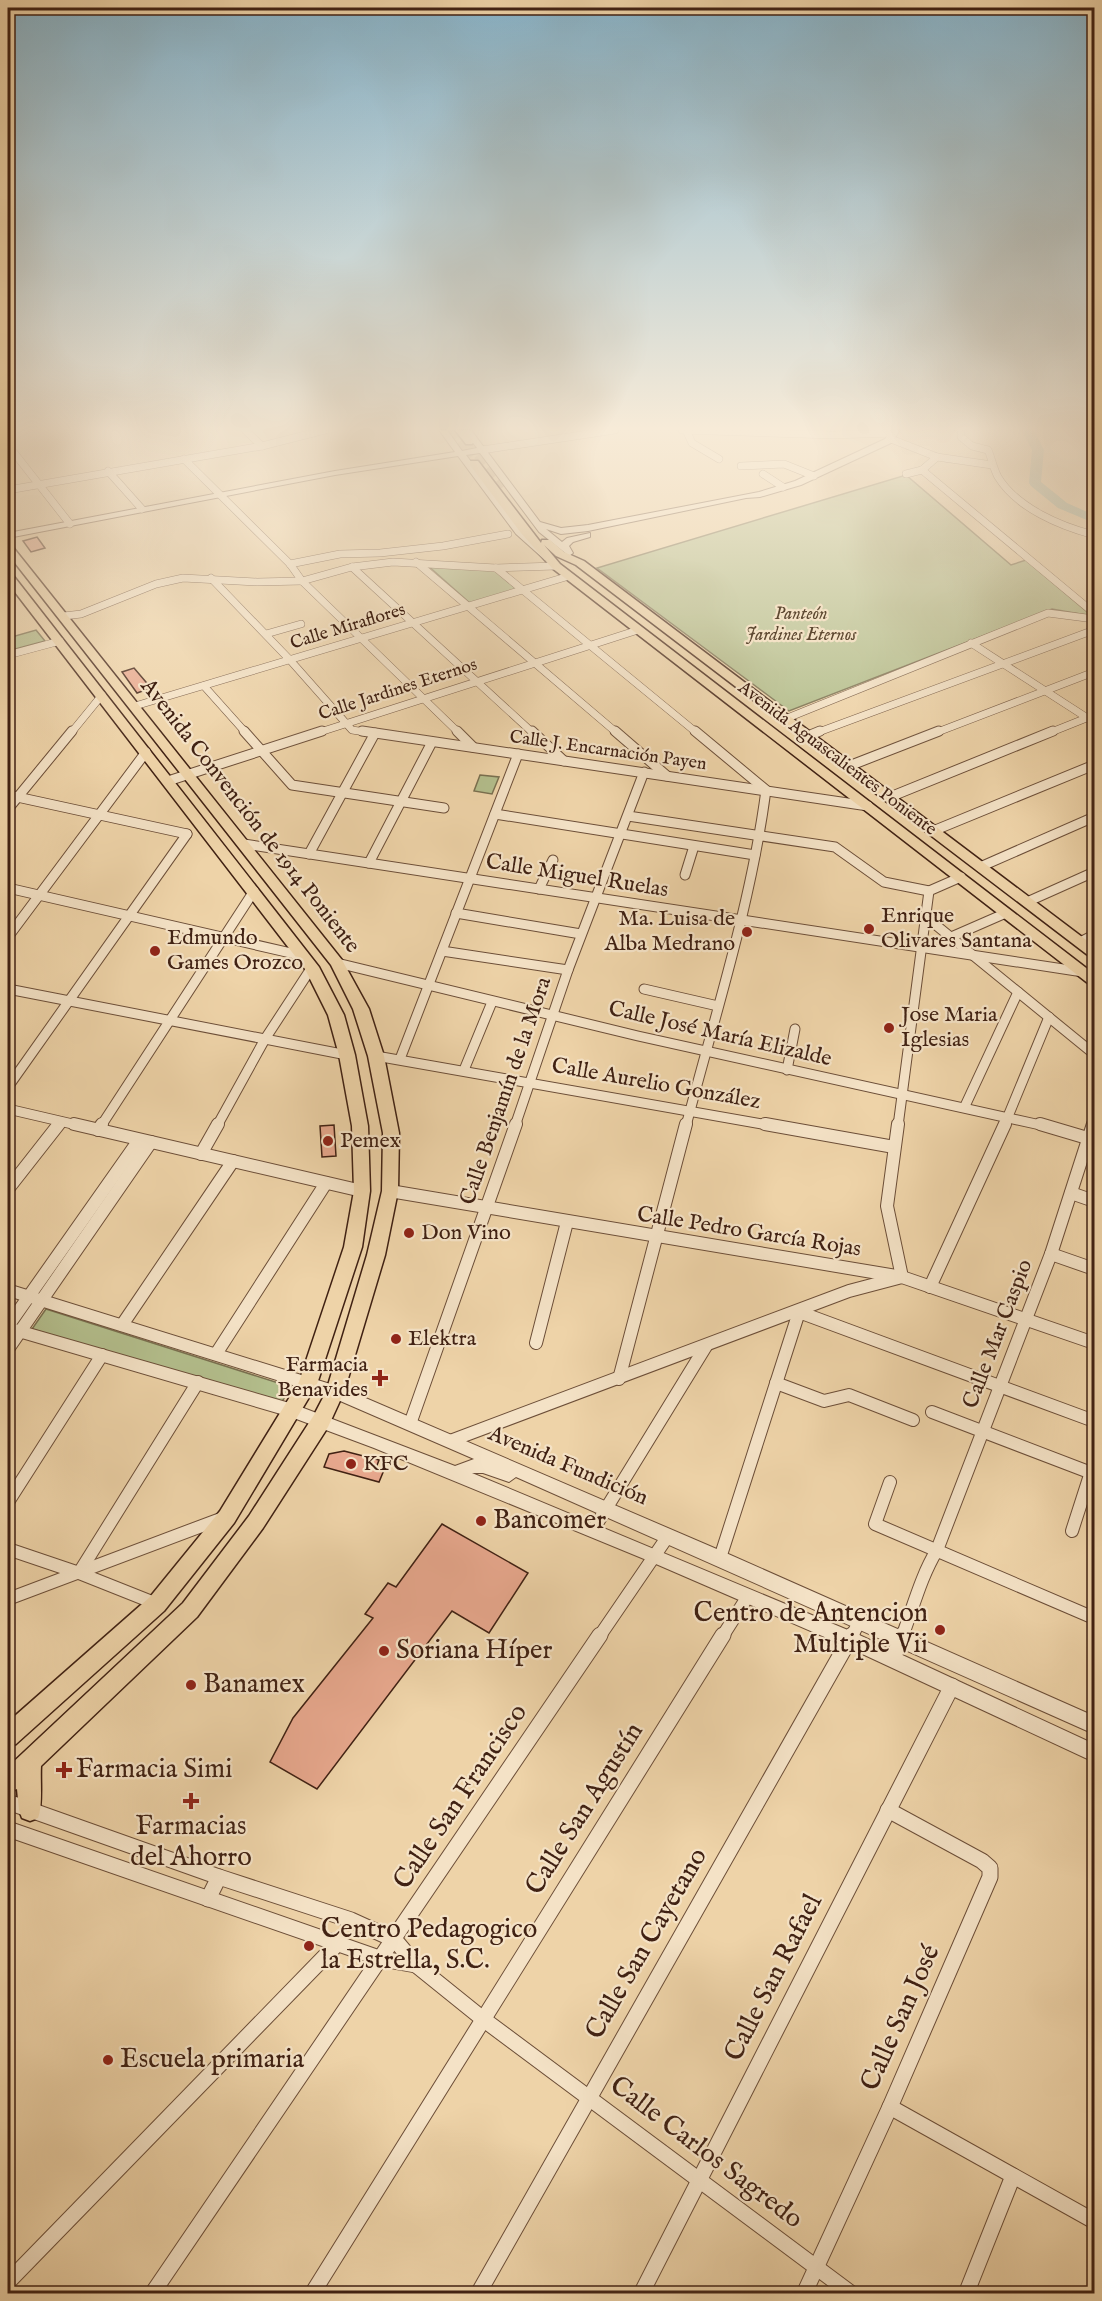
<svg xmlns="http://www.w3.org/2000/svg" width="1102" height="2301" viewBox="0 0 1102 2301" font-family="'IM FELL English',serif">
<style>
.green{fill:#b3be8c;stroke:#7a7050;stroke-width:1.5}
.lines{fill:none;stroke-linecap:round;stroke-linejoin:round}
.river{fill:#99b8a7;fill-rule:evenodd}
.building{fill:#e8a88e;stroke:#402113;stroke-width:1.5}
.primary-tunnel{stroke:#cbaf8a;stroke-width:11;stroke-dasharray:11 5;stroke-linecap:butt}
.minor-far3-casing{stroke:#6c4e38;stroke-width:8}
.minor-far2-casing{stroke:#6c4e38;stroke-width:11}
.minor-far1-casing{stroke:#6c4e38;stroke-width:14}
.minor-casing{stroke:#6c4e38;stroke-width:17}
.tertiary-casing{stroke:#6c4e38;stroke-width:2}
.primary-casing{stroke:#402113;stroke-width:3}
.minor-far3{stroke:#f4e2c6;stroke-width:7}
.minor-far2{stroke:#f4e2c6;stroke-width:9}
.minor-far1{stroke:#f4e2c6;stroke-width:12}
.minor{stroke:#f4e2c6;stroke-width:15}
.tertiary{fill:#f4e2c6;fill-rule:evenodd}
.primary{fill:#eed3a8;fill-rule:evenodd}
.poi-dot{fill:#8f2418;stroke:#f4e2c6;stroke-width:2}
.labels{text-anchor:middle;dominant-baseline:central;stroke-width:4.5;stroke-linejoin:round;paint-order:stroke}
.far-park-label{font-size:18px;font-style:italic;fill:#5d4831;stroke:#f4e2c6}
.far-street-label{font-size:18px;fill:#402113;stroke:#f4e2c6}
.street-label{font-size:22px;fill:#402113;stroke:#f4e2c6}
.poi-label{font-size:22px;fill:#402113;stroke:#f4e2c6;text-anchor:start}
.near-poi-label{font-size:27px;fill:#402113;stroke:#f4e2c6;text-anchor:start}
.near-street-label{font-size:27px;fill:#402113;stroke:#f4e2c6}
</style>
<rect width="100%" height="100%" fill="#eed3a8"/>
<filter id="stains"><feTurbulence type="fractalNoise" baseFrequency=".00333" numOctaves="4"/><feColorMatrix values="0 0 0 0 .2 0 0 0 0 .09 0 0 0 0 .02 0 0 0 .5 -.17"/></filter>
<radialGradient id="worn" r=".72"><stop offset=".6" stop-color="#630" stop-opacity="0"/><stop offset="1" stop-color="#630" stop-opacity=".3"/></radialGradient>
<!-- green -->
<g class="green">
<path d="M 906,475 L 1011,565 L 1026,560 L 1092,616 L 1052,609 L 789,711 L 597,568 Z"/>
<path d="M 426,564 L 494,570 L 518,590 L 471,604 Z"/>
<path d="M 36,630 L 45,641 L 8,651 L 8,638 Z"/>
<path d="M 480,775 L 499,777 L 492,794 L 474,791 Z"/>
<path d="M 46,1309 L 291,1387 L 280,1405 L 32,1329 Z"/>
</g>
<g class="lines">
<!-- river -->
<path class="river" d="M 1022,430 L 1034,430 L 1044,450 L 1041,482 L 1067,503 L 1094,515 L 1094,523 L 1058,508 L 1031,486 L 1029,483 L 1032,450 Z"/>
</g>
<!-- building -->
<g class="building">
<path d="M 37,537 L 45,548 L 31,552 L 23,541 Z"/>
<path d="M 134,668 L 151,688 L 137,693 L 122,672 Z"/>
<path d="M 334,1125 L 336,1156 L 322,1157 L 320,1126 Z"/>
<path d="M 344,1451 L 379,1460 L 376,1468 L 384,1470 L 379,1482 L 324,1467 L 329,1454 Z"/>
<path d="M 442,1524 L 528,1573 L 489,1633 L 452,1611 L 317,1789 L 270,1762 L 293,1718 L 373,1618 L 365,1614 L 388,1583 L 396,1587 Z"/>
</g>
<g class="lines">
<!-- primary-tunnel -->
<g class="primary-tunnel">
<path d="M 449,430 L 470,458"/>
<path d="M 469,442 L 503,487"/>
</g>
<defs>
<g id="minor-far3">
<path d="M 245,430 L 262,446"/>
<path d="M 682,430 L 832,435 L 894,433"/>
<path d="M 686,430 L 692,443 L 719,459"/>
<path d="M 961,430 L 961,437 L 972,446 L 988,450 C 992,459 993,468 998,477 C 1017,508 1060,526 1094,535"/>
<path d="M 891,439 L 937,457 L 992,465"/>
<path d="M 8,445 L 70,524"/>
<path d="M 482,450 L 615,430"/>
<path d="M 184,459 L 290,564 L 302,581 L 459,733"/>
<path d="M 741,466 L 784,464 L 814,476"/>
<path d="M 922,470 L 1094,613"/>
<path d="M 108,471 L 142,509"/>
<path d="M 763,474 L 783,487"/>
<path d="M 906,474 L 922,470 L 937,457"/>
<path d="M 8,490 L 262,446 L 325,430"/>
<path d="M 416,562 L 617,733"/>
<path d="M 290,564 L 340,554 L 380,553 L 443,546 L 508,534"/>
<path d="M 352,567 L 533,733"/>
<path d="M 496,568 L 697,733"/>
<path d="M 211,578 L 290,660 L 352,730 L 372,733"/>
<path d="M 64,616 L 81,614 L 156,584 L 183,578 L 257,582 L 302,581 L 352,567 L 393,562 L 496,568 L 556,566"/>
<path d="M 266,634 L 301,624"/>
<path d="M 971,643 L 1092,721"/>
<path d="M 8,655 L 60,641"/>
<path d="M 204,686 L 246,733"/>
<path d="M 135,706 L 569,576"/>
<path d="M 785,719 L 1048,613 L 1094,619"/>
<path d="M 71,733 L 102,695"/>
<path d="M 317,733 L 638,630"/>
<path d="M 816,733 L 1094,630"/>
<path d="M 935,733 L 1094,672"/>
<path d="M 1049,733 L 1094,715"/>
</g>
<g id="minor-far2">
<path d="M 244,731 L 292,785 L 444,808"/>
<path d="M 362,731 L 868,806"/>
<path d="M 457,731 L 473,747"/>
<path d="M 532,731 L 564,761"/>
<path d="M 615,731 L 667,776"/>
<path d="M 808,736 L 820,731"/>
<path d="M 849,766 L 939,731"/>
<path d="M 168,781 L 322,731"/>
<path d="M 8,795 L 187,834"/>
<path d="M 890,797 L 1053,731"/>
<path d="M 8,809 L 72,731"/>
<path d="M 495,814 L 755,855"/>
<path d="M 628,816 L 835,847 L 884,882 L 929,891"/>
<path d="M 933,831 L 1094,765"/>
<path d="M 244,844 L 1083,972"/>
<path d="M 309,854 L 375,733"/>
<path d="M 369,863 L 432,742"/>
<path d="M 980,867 L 1094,817"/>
<path d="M 685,875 L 694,846"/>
<path d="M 8,888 L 304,956"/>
<path d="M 539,889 L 553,860"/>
<path d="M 1027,902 L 1094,872"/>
<path d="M 456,913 L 581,934"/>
<path d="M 926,917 L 1094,1054"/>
<path d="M 8,937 L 146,752"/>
<path d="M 951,937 L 1006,913"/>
<path d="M 1080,942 L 1094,935"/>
<path d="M 442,951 L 568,970"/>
<path d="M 337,963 L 638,1036 L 1045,1126"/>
<path d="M 8,989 L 347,1055"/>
<path d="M 644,989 L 718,1006"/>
<path d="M 376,1056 L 773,1126"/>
<path d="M 400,1059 L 518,754"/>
<path d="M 464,1070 L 492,1002"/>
<path d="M 787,1070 L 795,1029"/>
<path d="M 8,1087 L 187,834"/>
<path d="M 965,1106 L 1018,992"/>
<path d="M 8,1109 L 81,1126"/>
<path d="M 58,1126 L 61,1122"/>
<path d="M 101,1126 L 254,891"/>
<path d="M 217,1126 L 265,1039 L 312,967"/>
<path d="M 515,1126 L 568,970 L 644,772"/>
<path d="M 686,1126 C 715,1015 751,904 766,790 L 695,731"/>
<path d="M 898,1126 L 929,891 L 961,877"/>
<path d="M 1004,1126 L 1049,1017"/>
<path d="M 1093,1126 L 1094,1122"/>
</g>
<g id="minor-far1">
<path d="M 74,1124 L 362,1191"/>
<path d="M 765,1124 L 894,1147"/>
<path d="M 1040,1124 L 1094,1140"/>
<path d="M 98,1130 L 102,1124"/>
<path d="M 201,1154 L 218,1124"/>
<path d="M 8,1189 L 59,1124"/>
<path d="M 390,1191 L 902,1277 L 1094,1343"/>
<path d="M 1071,1193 L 1094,1201"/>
<path d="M 1051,1254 L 1094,1269"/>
<path d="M 930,1287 L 1005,1124"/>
<path d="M 122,1325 L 233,1161"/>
<path d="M 8,1326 L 139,1140"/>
<path d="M 536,1343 L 567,1222"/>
<path d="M 8,1349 L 151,1142"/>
<path d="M 216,1354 L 326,1183"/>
<path d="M 619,1379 L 686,1124"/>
<path d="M 776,1383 L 824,1401 L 849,1395 L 913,1420"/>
<path d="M 932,1412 L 1094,1474"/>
<path d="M 410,1424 L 516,1124"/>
<path d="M 450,1441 L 849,1291 L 902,1277 L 887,1206 L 898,1124"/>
<path d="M 890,1482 L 875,1524 L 1094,1618"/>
<path d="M 8,1502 L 102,1355"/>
<path d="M 593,1530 L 706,1346"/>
<path d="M 1072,1531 L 1091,1472"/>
<path d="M 8,1549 L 79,1573 L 157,1604"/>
<path d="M 720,1558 L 799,1312 L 1094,1421"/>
<path d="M 79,1573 L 198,1382"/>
<path d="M 8,1599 L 223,1518"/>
<path d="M 599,1637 L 668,1536"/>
<path d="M 722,1637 L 748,1596"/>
<path d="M 851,1637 L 860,1621"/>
<path d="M 902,1637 C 913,1608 921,1576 937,1550 L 1051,1254 L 1093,1124"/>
</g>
<g id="minor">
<path d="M 893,1659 L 902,1635"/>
<path d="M 8,1802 L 219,1877 L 351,1920 L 395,1940 L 416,1965 L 483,2019 L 852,2294"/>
<path d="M 8,1829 L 382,1959 L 416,1965"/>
<path d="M 208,1899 L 219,1877"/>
<path d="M 890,2107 L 1094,2221"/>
<path d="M 8,2282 L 339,1942"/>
<path d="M 152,2294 L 600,1635"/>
<path d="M 312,2294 L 723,1635"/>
<path d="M 478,2294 L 852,1635"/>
<path d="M 641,2294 L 952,1686"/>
<path d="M 804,2294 L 890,2107 L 990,1877 L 990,1868 L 982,1861 L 888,1810"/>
<path d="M 966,2294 L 1013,2176"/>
</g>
<g id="tertiary">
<path d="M 439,430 L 447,430 L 462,451 L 477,448 L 463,430 L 471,430 L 540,522 L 561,528 L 588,525 L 759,492 L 795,481 L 885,439 L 892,430 L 900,430 L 891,443 L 801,485 L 760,497 L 746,498 L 588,531 L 561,534 L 546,529 L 562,542 L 567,538 L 590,533 L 590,537 L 573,542 L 569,546 L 573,553 L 569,556 L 539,532 L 480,453 L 466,455 L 522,530 L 548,555 L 549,557 L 545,560 L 516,534 L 458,456 L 335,475 L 8,538 L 8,533 L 335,471 L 455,452 Z"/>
<path d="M 8,1284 L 340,1387 L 726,1553 L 1094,1716 L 1094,1734 L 516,1477 L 509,1482 L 483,1473 L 472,1473 L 855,1633 L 1094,1744 L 1094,1762 L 843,1645 L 649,1561 L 374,1448 L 291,1417 L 8,1334 L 8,1322 L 293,1404 L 455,1466 L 474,1459 L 331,1397 L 8,1296 Z"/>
</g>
<g id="primary">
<path d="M 455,430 L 465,430 L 474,442 L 472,444 L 466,444 Z"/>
<path d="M 470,461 L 478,461 L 541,543 L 542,540 L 550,540 L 564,552 L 584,561 L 1094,946 L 1094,958 L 1089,956 L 576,565 L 556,556 L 544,545 L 560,564 L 1094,974 L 1094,986 L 1089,984 L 552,568 L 521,533 L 470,465 Z"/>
<path d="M 8,545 L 12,546 L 342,960 L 369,1009 L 384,1056 L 399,1133 L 398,1191 L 385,1255 L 344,1392 L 328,1427 L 263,1528 L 197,1617 L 41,1766 C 40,1781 43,1805 38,1818 L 30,1821 L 22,1818 L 19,1810 L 17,1789 L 8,1793 L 8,1767 L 183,1603 L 249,1516 L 314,1415 L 326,1392 L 367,1255 L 382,1191 L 383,1133 L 368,1056 L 353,1009 L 331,965 L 8,554 Z"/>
<path d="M 8,573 L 12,574 L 319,967 L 344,1015 L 355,1055 L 368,1126 L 370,1191 L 362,1247 L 317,1384 L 234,1523 L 164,1611 L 16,1744 L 8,1747 L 8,1722 L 150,1597 L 220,1511 L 299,1382 L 344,1247 L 354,1191 L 352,1126 L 339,1055 L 328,1015 L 305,969 L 8,583 Z"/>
</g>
</defs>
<!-- minor-far3 casing -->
<use href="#minor-far3" class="minor-far3-casing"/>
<!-- minor-far2 casing -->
<use href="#minor-far2" class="minor-far2-casing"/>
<!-- minor-far1 casing -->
<use href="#minor-far1" class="minor-far1-casing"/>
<!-- minor casing -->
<use href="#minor" class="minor-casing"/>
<!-- tertiary casing -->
<use href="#tertiary" class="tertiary-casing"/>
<!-- primary casing -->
<use href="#primary" class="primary-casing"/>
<!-- minor-far3 -->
<use href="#minor-far3" class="minor-far3"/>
<!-- minor-far2 -->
<use href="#minor-far2" class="minor-far2"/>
<!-- minor-far1 -->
<use href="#minor-far1" class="minor-far1"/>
<!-- minor -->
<use href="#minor" class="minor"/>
<!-- tertiary -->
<use href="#tertiary" class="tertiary"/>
<!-- primary -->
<use href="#primary" class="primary"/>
</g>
<!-- sky -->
<linearGradient id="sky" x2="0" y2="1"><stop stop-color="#88b6ce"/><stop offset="0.57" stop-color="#f7ebd8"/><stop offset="1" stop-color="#f7ebd8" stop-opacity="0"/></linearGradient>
<rect width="1102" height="752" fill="url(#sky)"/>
<!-- markers -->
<g class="poi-dot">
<circle cx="869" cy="929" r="6"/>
<circle cx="747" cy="932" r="6"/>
<circle cx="155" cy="951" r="6"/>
<circle cx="889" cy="1028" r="6"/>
<circle cx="328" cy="1141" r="6"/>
<circle cx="409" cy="1233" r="6"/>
<circle cx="396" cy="1339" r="6"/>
<path d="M377 1369h6v6h6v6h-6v6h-6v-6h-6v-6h6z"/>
<circle cx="351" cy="1464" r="6"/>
<circle cx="481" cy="1521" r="6"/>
<circle cx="940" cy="1630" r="6"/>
<circle cx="384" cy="1651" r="6"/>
<circle cx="191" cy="1685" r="6"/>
<path d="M61 1761h6v6h6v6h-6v6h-6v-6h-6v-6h6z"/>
<path d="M188 1792h6v6h6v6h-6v6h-6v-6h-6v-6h6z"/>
<circle cx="309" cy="1946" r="6"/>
<circle cx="108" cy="2060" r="6"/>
</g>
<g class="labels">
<!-- far-park labels -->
<g class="far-park-label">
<text x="801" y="614">Panteón<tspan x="801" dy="21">Jardines Eternos</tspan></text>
</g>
<!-- far-street labels -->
<g class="far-street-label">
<text transform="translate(348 627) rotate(-17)">Calle Miraflores</text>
<text transform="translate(398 690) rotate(-18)">Calle Jardines Eternos</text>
<text transform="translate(608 751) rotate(8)">Calle J. Encarnación Payen</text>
<text transform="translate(837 759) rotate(37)">Avenida Aguascalientes Poniente</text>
</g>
<!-- street labels -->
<g class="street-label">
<text transform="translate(250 816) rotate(52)">Avenida Convención de 1914 Poniente</text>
<text transform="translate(577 876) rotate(9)">Calle Miguel Ruelas</text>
<text transform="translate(720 1034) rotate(13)">Calle José María Elizalde</text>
<text transform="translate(656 1084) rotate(10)">Calle Aurelio González</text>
<text transform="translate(506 1091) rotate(-71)">Calle Benjamín de la Mora</text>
<text transform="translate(749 1232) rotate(9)">Calle Pedro García Rojas</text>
<text transform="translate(998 1334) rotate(-69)">Calle Mar Caspio</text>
<text transform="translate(568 1466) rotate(23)">Avenida Fundición</text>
</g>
<!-- poi labels -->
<g class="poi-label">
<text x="881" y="916">Enrique<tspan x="881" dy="25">Olivares Santana</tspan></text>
<text x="735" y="919" text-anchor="end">Ma. Luisa de<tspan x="735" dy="25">Alba Medrano</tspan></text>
<text x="167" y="938">Edmundo<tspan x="167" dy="25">Games Orozco</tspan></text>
<text x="901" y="1015">Jose Maria<tspan x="901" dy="25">Iglesias</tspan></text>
<text x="340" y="1141">Pemex</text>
<text x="421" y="1233">Don Vino</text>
<text x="408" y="1339">Elektra</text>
<text x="368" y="1365" text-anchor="end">Farmacia<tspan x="368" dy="25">Benavides</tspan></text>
<text x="363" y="1464">KFC</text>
</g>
<!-- near-poi labels -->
<g class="near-poi-label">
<text x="493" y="1521">Bancomer</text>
<text x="928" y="1614" text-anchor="end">Centro de Antencion<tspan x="928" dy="31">Multiple Vii</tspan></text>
<text x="396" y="1651">Soriana Híper</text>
<text x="203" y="1685">Banamex</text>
<text x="76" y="1770">Farmacia Simi</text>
<text x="191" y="1827" text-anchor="middle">Farmacias<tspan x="191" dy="31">del Ahorro</tspan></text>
<text x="321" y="1930">Centro Pedagogico<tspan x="321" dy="31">la Estrella, S.C.</tspan></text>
<text x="120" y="2060">Escuela primaria</text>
</g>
<!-- near-street labels -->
<g class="near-street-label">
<text transform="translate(461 1797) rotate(-56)">Calle San Francisco</text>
<text transform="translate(585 1809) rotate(-58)">Calle San Agustín</text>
<text transform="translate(647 1944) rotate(-60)">Calle San Cayetano</text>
<text transform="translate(774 1978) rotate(-63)">Calle San Rafael</text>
<text transform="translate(901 2018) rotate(-66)">Calle San José</text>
<text transform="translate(706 2153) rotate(37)">Calle Carlos Sagredo</text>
</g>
</g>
<!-- margin -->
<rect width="1102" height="2301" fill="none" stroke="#eed3a8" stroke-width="30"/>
<rect x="9" y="9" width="1084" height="2283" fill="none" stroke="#402113" stroke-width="3"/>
<rect x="15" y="15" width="1072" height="2271" fill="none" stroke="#402113" stroke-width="1.5"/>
<rect width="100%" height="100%" filter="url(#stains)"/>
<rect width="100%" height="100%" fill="url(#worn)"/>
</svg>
